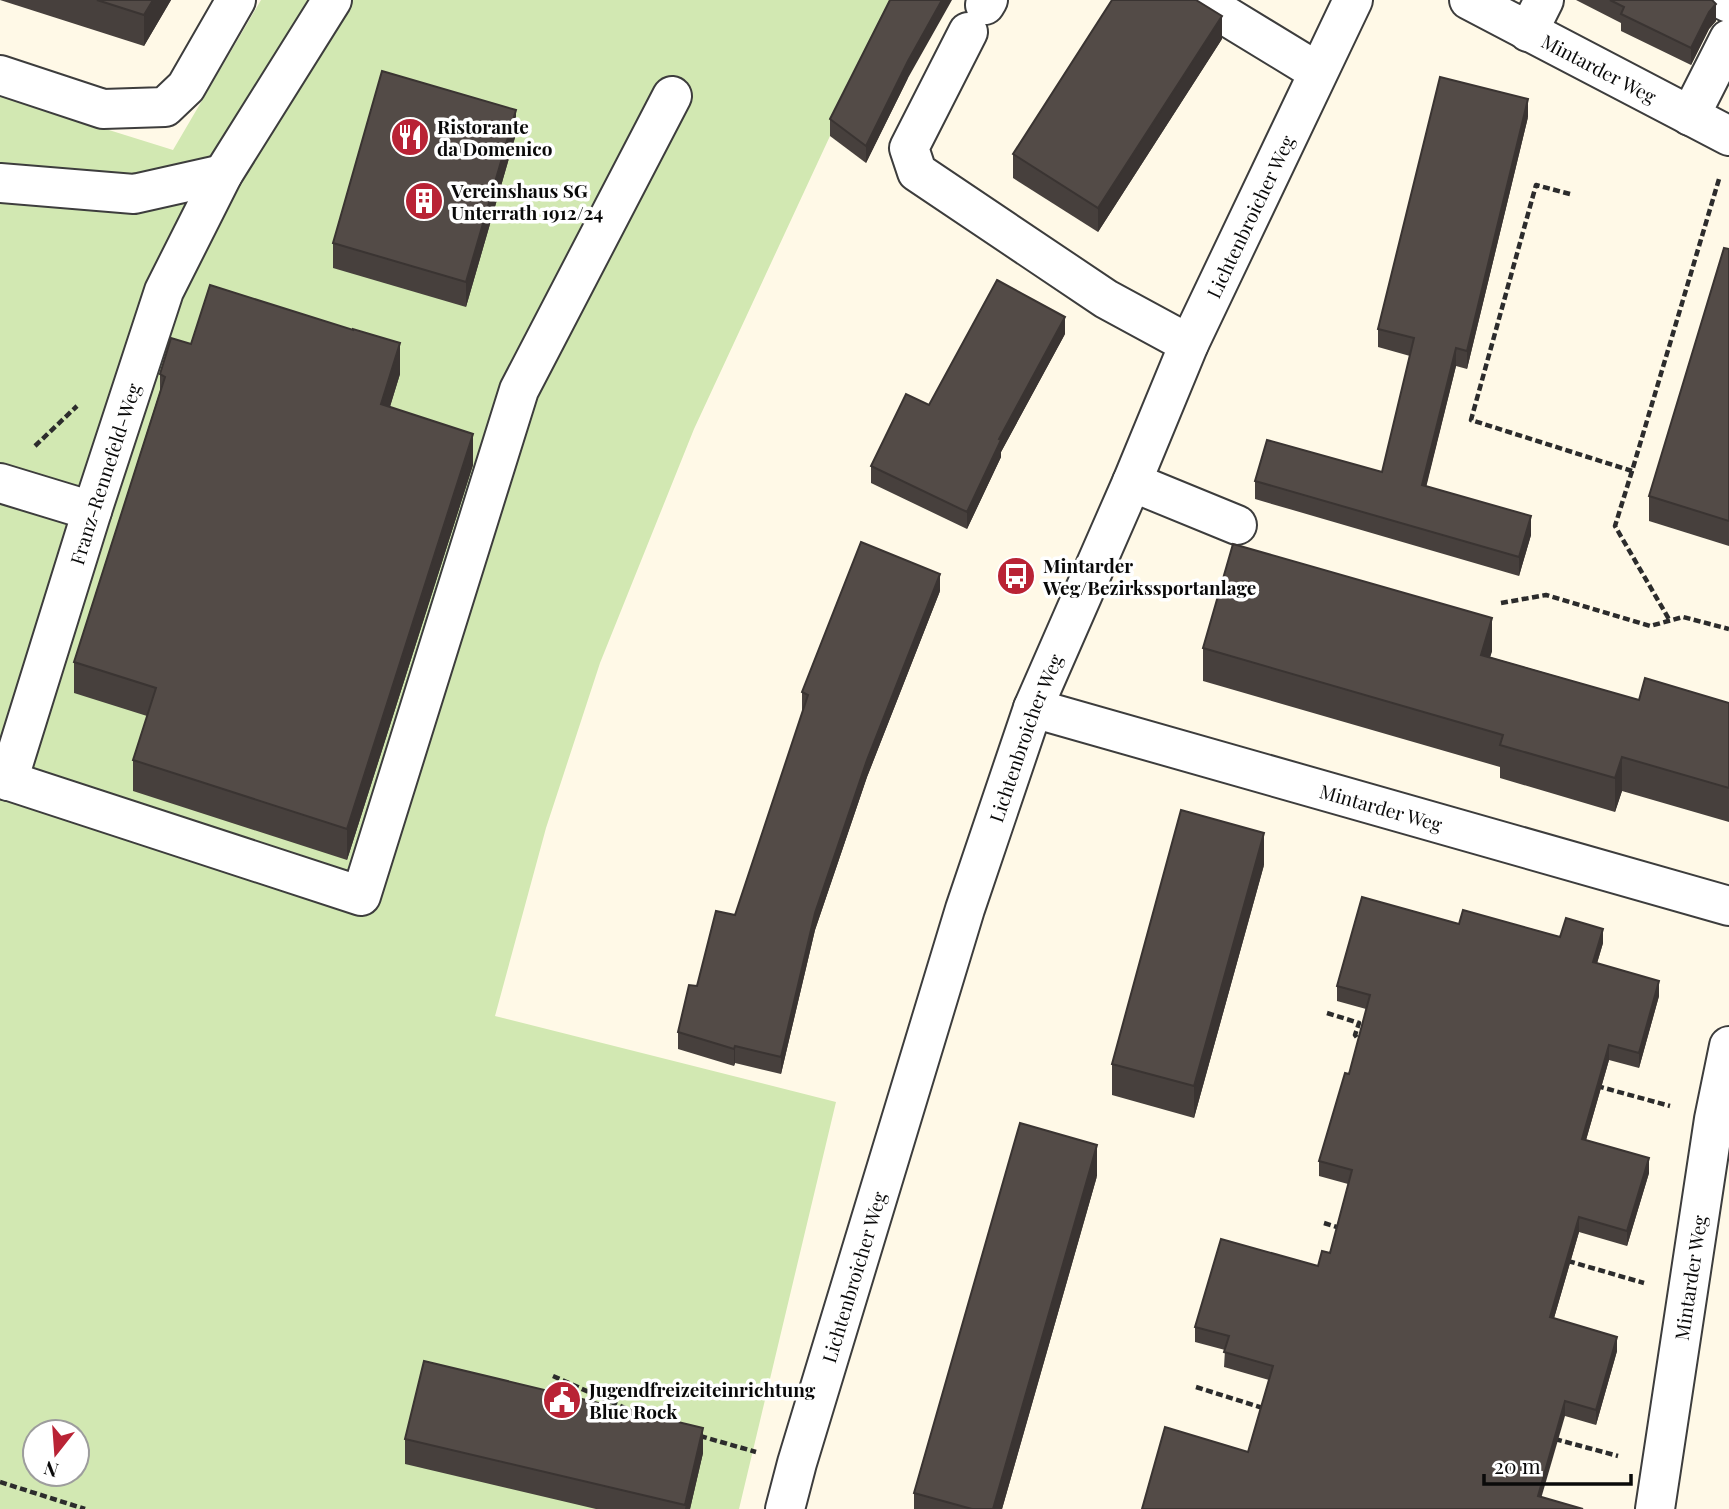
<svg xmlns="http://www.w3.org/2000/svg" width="1729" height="1509" viewBox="0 0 1729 1509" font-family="'Playfair Display',serif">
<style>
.green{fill:#d2e8b2;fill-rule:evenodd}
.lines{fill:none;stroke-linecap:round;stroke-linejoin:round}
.minor-casing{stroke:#3d3d3d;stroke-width:42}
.path{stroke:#2c2c2c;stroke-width:4.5;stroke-dasharray:7 3.5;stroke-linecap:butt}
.minor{stroke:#fff;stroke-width:38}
.wall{fill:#47403d}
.shaded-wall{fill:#3a3432}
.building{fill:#534b47;stroke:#3a3432;stroke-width:2}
.labels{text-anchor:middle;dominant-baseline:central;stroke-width:7;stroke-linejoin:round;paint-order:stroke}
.street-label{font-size:19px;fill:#0a0a0a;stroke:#fff}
.poi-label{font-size:19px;font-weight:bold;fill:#0a0a0a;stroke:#fff;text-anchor:start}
</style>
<rect width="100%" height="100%" fill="#fff9e7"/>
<!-- green -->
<path class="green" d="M 261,0 L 899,0 L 830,136 L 694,429 L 600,663 L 546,828 L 495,1016 L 836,1102 L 739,1509 L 0,1509 L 0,96 L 173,150 ZM 35,1432 L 77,1432 L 77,1474 L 35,1474 Z"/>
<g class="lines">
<defs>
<g id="minor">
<path d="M 1200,0 L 1318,72"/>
<path id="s1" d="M 1469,0 L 1729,136"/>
<path d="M 1723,0 L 1729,3"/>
<path d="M 985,5 L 988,0"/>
<path d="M 968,32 L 909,148 L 917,172 L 1106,299 L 1189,344"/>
<path d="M 1528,32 L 1544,0"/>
<path d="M 0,75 L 103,109 L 165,107 L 186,87 L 236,0"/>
<path d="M 1690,116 L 1729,39"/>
<path d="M 0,183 L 134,194 L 223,174"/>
<path d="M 1132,482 L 1237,525"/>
<path d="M 0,483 L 92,511"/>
<path id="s2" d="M 1033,708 L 1729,906"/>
<path d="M 0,778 L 361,896 L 519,390 L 672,96"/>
<path id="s3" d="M 8,781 L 92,511 L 164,291 L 223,174 L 332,0"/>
<path id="s4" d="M 785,1509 L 797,1463 L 965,909 L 1033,708 L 1132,482 L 1189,344 L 1353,0"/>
<path id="s5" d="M 1655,1509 L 1714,1119 L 1729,1046"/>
</g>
</defs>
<!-- minor casing -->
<use href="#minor" class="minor-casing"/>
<!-- path -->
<g class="path">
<path d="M 1570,194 L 1536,185 L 1471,420 L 1632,471 L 1719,179"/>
<path d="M 35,446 L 77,406"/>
<path d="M 1632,471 L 1615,526 L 1670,621"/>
<path d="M 1501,603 L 1546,595 L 1650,626 L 1683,617 L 1729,629"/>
<path d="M 1327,1013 L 1359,1023 L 1355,1035 L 1360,1042"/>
<path d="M 1597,1086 L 1670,1106"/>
<path d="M 1324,1223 L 1340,1228"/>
<path d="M 1568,1261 L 1644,1283"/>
<path d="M 553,1376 L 636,1413"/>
<path d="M 1196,1387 L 1266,1409"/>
<path d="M 700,1436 L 756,1452"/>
<path d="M 1555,1439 L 1618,1456"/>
<path d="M 0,1482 L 85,1509"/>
</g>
<!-- minor -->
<use href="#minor" class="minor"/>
</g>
<!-- wall -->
<g class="wall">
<path d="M 0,0 L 171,0 L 144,46 Z"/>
<path d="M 1576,0 L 1712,0 L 1716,21 L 1709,29 L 1691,65 L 1621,31 L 1621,23 Z"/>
<path d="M 1222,39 L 1098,232 L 1013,178 L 1013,154 Z"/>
<path d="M 908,78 L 866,163 L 830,136 L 830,119 Z"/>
<path d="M 1528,117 L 1467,369 L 1456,366 L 1426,486 L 1531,535 L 1519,576 L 1255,499 L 1255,481 L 1382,472 L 1410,356 L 1378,347 L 1378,329 Z"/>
<path d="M 516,134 L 466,307 L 333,268 L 333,243 Z"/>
<path d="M 1729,249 L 1729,546 L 1649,521 L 1649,496 Z"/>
<path d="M 1065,334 L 1001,452 L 1001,457 L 967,529 L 871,483 L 871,466 L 929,405 Z"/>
<path d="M 191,344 L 400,374 L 390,407 L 473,465 L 347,860 L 133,791 L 133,760 L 147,716 L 74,693 L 74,662 L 160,391 L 160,374 Z"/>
<path d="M 940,591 L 867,777 L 815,930 L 781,1074 L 735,1063 L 734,1066 L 678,1049 L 678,1032 L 697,986 L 735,915 L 803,710 L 802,710 L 802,692 Z"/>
<path d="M 1203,648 L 1492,651 L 1490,657 L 1639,700 L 1729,703 L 1729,822 L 1622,791 L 1615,812 L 1500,778 L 1500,767 L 1203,681 Z"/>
<path d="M 1264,865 L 1194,1118 L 1112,1095 L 1112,1064 Z"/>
<path d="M 1459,924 L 1603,943 L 1597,963 L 1659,996 L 1639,1068 L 1609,1060 L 1586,1140 L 1649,1173 L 1627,1246 L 1579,1232 L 1554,1318 L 1617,1351 L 1596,1425 L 1565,1416 L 1248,1452 L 1269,1380 L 1224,1367 L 1225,1350 L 1195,1342 L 1195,1327 L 1318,1266 L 1330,1253 L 1348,1184 L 1319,1176 L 1319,1161 L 1349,1074 L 1366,1009 L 1337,1001 L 1337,986 Z"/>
<path d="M 1097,1176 L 1002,1509 L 914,1509 L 914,1493 Z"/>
<path d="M 405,1439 L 703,1453 L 690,1509 L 596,1509 L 405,1464 Z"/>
</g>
<!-- shaded-wall -->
<g class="shaded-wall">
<path d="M 153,0 L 171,0 L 144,46 L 144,15 Z"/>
<path d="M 942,0 L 952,0 L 908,78 L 866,163 L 866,146 L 908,61 Z"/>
<path d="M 1716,4 L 1716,21 L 1709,29 L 1691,65 L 1691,48 L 1709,12 Z"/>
<path d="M 1222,16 L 1222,39 L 1098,232 L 1098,208 Z"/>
<path d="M 1528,99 L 1528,117 L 1467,369 L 1467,351 Z"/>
<path d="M 516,110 L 516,134 L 466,307 L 466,282 Z"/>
<path d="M 1065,317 L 1065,334 L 1001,452 L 1001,457 L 967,529 L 967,512 L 999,439 Z"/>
<path d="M 400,343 L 400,374 L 381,435 L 381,404 Z"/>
<path d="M 1456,348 L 1456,366 L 1422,504 L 1422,485 Z"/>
<path d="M 473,434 L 473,465 L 347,860 L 347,829 Z"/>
<path d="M 1531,516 L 1531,535 L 1519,576 L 1519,557 Z"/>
<path d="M 940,574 L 940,591 L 867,777 L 815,930 L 781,1074 L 781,1057 L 815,913 L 867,760 Z"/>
<path d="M 1492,618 L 1492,651 L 1481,688 L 1481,655 Z"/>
<path d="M 1622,757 L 1622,791 L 1615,812 L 1615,778 Z"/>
<path d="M 1264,833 L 1264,865 L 1194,1118 L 1194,1086 Z"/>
<path d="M 1603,929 L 1603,943 L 1593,977 L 1593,962 Z"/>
<path d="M 1659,981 L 1659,996 L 1639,1068 L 1639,1053 Z"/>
<path d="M 1609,1045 L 1609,1060 L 1582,1154 L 1582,1139 Z"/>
<path d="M 735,1046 L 735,1063 L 734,1066 L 734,1049 Z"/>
<path d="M 1097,1145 L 1097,1176 L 1002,1509 L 993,1509 Z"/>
<path d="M 1649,1158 L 1649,1173 L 1627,1246 L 1627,1231 Z"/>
<path d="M 1579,1217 L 1579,1232 L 1550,1332 L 1550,1317 Z"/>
<path d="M 1617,1337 L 1617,1351 L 1596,1425 L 1596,1410 Z"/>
<path d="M 1565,1401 L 1565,1416 L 1538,1509 L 1538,1496 Z"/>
<path d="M 703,1428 L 703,1453 L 690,1509 L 685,1509 Z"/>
</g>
<!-- building -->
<g class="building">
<path d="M 97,0 L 153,0 L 144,15 Z"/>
<path d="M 890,0 L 942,0 L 908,61 L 866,146 L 830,119 Z"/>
<path d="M 1112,0 L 1196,0 L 1222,16 L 1098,208 L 1013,154 Z"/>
<path d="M 1610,0 L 1712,0 L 1716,4 L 1709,12 L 1691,48 L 1621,14 L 1624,7 Z"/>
<path d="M 382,71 L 516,110 L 466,282 L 333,243 Z"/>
<path d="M 1440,77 L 1528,99 L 1467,351 L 1456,348 L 1422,485 L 1531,516 L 1519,557 L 1255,481 L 1267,440 L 1382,472 L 1414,338 L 1378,329 Z"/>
<path d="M 1724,248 L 1729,249 L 1729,521 L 1649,496 Z"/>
<path d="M 997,280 L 1065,317 L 999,439 L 1001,440 L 967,512 L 871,466 L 906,394 L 929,405 Z"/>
<path d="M 210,285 L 353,330 L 353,329 L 400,343 L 381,404 L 473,434 L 347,829 L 133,760 L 156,688 L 74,662 L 165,377 L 160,374 L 171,338 L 191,344 Z"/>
<path d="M 861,542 L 940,574 L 867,760 L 815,913 L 781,1057 L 735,1046 L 734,1049 L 678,1032 L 689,985 L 697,986 L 716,911 L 735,915 L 808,695 L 802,692 Z"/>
<path d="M 1233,544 L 1492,618 L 1481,655 L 1639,700 L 1645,678 L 1729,703 L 1729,788 L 1622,757 L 1615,778 L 1500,745 L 1503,735 L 1203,648 Z"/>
<path d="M 1181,810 L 1264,833 L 1194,1086 L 1112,1064 Z"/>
<path d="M 1362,897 L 1459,924 L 1463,910 L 1560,937 L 1566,918 L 1603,929 L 1593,962 L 1659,981 L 1639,1053 L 1609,1045 L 1582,1139 L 1649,1158 L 1627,1231 L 1579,1217 L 1550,1317 L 1617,1337 L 1596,1410 L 1565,1401 L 1538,1496 L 1583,1509 L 1142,1509 L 1165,1427 L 1248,1452 L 1273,1366 L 1224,1352 L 1229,1336 L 1195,1327 L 1221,1239 L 1318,1266 L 1322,1251 L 1330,1253 L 1352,1170 L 1319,1161 L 1345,1073 L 1349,1074 L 1370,995 L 1337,986 Z"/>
<path d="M 1020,1123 L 1097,1145 L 993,1509 L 972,1509 L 914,1493 Z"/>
<path d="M 424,1361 L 703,1428 L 685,1505 L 405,1439 Z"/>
</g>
<!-- icons -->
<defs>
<symbol id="restaurant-disc" viewBox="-11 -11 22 22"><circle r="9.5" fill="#b92335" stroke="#fff"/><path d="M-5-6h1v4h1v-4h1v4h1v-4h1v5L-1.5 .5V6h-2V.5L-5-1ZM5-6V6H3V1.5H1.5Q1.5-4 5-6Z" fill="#fff"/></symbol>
<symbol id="building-disc" viewBox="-11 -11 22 22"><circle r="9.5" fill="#b92335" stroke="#fff"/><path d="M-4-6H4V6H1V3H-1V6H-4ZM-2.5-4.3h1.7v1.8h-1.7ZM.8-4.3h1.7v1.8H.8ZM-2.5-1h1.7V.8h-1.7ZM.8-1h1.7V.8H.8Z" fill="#fff"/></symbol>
<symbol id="bus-disc" viewBox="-11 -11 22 22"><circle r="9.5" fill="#b92335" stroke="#fff"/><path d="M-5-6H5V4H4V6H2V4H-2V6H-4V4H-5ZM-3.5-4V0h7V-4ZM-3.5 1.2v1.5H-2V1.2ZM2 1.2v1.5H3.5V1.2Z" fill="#fff"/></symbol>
<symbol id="civic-disc" viewBox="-11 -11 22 22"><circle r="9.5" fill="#b92335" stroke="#fff"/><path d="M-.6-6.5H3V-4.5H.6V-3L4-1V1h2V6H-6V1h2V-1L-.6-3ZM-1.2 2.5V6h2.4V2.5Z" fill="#fff"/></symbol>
</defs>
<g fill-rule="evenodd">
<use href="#restaurant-disc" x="388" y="115" width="44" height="44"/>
<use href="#building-disc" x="402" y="179" width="44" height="44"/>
<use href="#bus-disc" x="994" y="554" width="44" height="44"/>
<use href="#civic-disc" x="540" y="1378" width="44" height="44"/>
</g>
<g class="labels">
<!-- street labels -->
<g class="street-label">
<text stroke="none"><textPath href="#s1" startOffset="147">Mintarder Weg</textPath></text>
<text stroke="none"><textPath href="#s4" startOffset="1376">Lichtenbroicher Weg</textPath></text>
<text stroke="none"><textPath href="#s3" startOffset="322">Franz-Rennefeld-Weg</textPath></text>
<text stroke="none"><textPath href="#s4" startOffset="808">Lichtenbroicher Weg</textPath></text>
<text stroke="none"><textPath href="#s2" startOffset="362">Mintarder Weg</textPath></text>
<text stroke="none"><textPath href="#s5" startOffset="234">Mintarder Weg</textPath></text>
<text stroke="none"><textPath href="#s4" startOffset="242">Lichtenbroicher Weg</textPath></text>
</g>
<!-- poi labels -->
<g class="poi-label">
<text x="437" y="126">Ristorante<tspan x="437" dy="22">da Domenico</tspan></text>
<text x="451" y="190">Vereinshaus SG<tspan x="451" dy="22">Unterrath 1912/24</tspan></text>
<text x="1043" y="565">Mintarder<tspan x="1043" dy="22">Weg/Bezirkssportanlage</tspan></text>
<text x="589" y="1389">Jugendfreizeiteinrichtung<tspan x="589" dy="22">Blue Rock</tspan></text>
</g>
</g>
<!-- north arrow -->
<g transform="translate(56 1453) rotate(197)"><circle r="33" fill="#ffffff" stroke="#9d9d9d" stroke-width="2"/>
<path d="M0-5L12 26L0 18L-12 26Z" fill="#b92335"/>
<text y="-10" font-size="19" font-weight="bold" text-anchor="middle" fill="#0a0a0a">N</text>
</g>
<!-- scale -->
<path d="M1484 1474v10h147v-10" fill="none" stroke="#0a0a0a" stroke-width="3.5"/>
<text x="1494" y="1474" font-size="21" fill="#0a0a0a" stroke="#ffffff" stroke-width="5" paint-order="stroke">20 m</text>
</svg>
